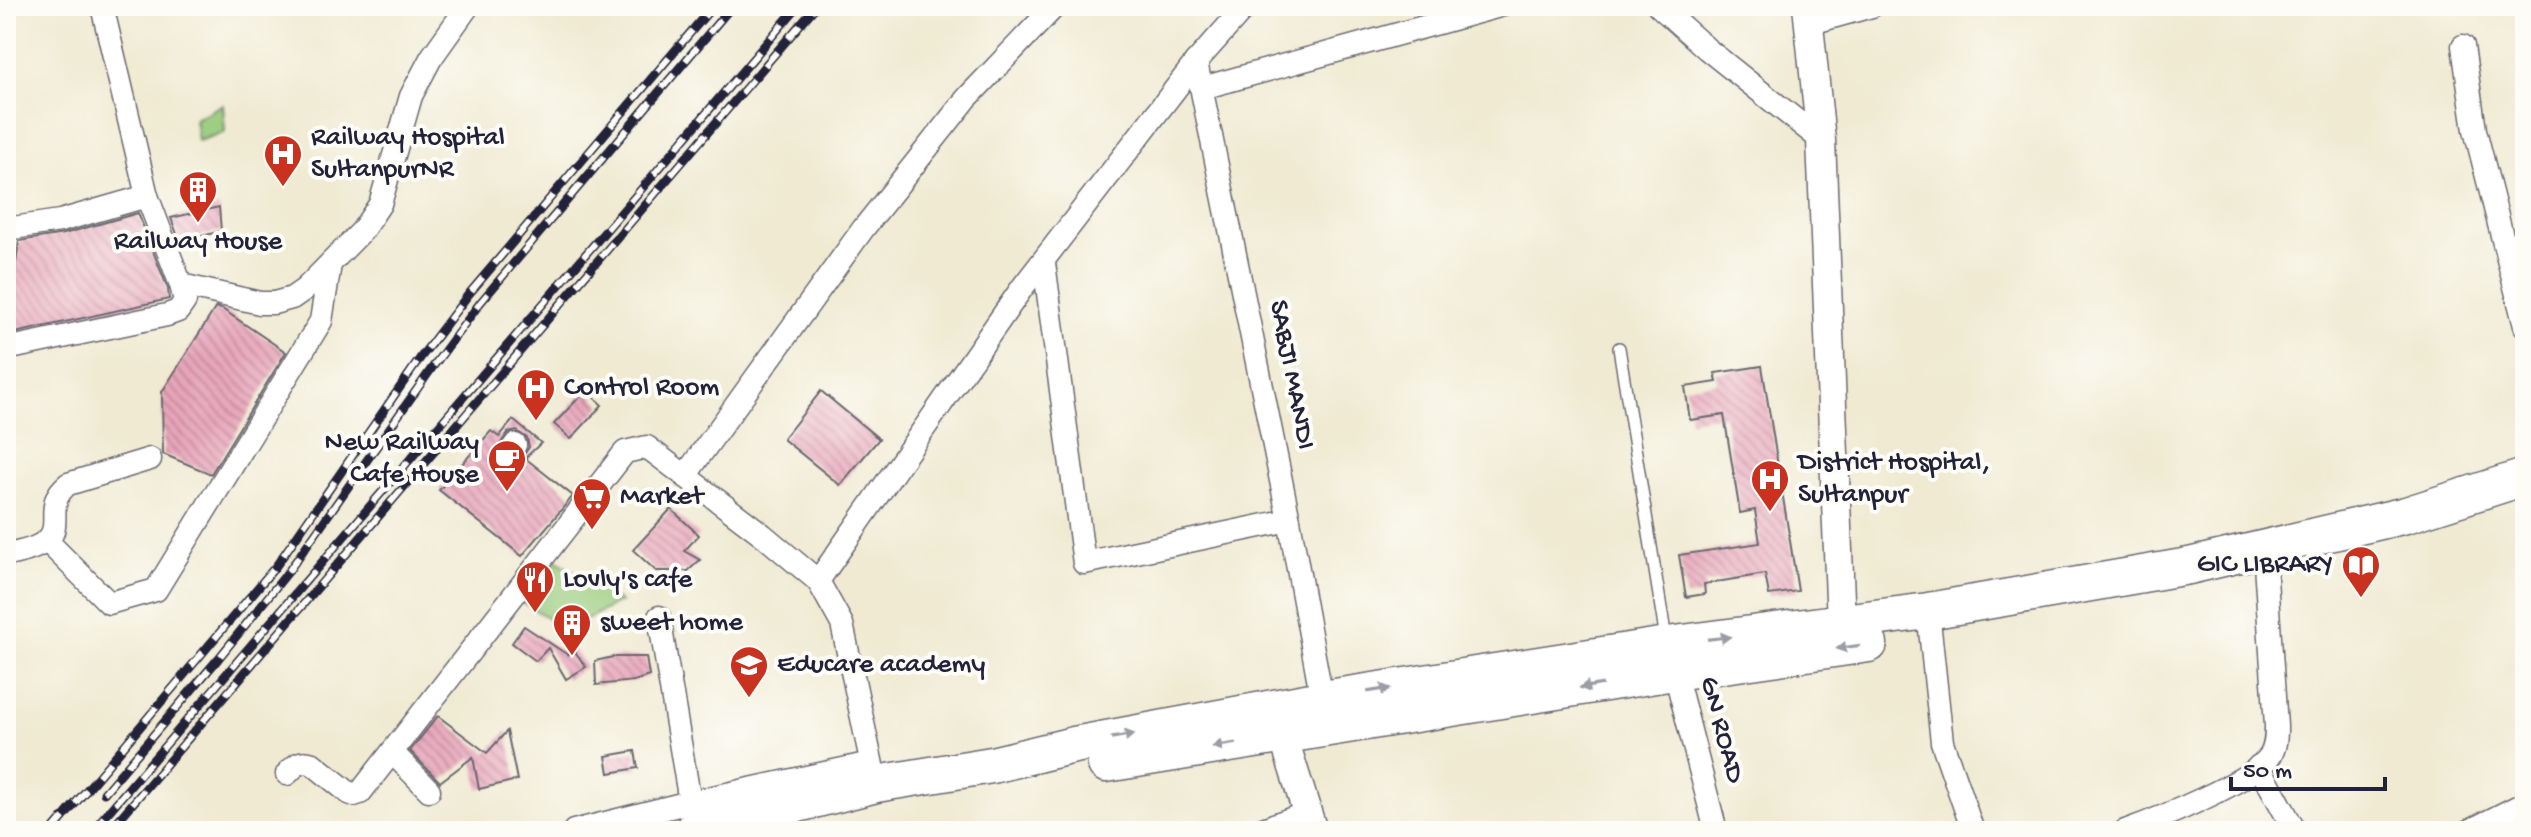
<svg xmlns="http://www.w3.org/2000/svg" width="2531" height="837" viewBox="0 0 2531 837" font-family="'Gochi Hand',sans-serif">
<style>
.park{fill:#98cb7c;stroke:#5d765c;stroke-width:2}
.building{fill:url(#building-back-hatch);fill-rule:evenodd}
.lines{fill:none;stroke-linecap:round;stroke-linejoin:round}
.service-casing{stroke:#6a6870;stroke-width:14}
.minor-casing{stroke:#6a6870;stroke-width:25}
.tertiary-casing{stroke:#6a6870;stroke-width:31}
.primary-casing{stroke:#6a6870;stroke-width:39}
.service{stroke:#fff;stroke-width:11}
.minor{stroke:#fff;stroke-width:22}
.tertiary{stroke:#fff;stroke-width:28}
.primary{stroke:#fff;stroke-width:36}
.rail-casing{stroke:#22223b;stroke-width:9}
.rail{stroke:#fdfcf7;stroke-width:6;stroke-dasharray:18;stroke-linecap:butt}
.oneway{fill:#9c9ca7}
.labels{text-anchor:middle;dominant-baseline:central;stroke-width:8;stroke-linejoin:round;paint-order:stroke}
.poi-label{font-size:28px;fill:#22223b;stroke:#fdfcf7;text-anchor:start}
.street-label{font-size:28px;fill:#22223b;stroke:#fdfcf7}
</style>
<defs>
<pattern id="building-back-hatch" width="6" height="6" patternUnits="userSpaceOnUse" patternTransform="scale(2)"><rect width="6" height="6" fill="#e8a5ba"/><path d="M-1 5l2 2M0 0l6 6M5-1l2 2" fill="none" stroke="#bc8698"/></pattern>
</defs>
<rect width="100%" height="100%" fill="#fdfcf7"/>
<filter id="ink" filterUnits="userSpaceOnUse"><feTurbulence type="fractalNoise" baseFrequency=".0125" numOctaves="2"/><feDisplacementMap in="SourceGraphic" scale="16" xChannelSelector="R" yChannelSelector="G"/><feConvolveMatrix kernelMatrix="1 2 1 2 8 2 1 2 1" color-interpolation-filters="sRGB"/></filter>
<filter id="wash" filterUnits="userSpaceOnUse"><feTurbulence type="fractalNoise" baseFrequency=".006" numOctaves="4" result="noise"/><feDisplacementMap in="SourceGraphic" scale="32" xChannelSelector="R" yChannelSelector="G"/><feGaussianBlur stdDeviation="1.8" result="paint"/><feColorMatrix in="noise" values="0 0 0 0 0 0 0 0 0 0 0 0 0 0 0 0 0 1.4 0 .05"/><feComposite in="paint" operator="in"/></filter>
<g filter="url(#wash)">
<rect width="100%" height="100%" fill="#f0ead2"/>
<!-- park -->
<g class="park">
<path d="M 223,104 L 225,132 L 198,141 L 195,119 Z"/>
<path d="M 556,560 L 620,602 L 567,629 L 523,603 Z"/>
</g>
<g id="blocks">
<!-- building -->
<g class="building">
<path d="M 219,207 L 221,231 L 180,242 L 171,218 Z"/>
<path d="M 138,213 L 168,289 L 169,299 L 6,335 L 19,241 L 64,234 Z"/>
<path d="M 216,307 L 222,309 L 286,352 L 211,474 L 163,454 L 162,392 Z"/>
<path d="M 1762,366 L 1798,591 L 1769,595 L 1765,574 L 1704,584 L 1705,594 L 1686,597 L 1679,555 L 1760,543 L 1755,510 L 1740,513 L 1724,415 L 1690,420 L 1685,387 L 1717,382 L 1715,373 Z"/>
<path d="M 586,390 L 602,405 L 571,439 L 554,424 Z"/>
<path d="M 821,391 L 879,439 L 840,485 L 783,439 Z"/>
<path d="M 513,420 L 541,443 L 525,458 L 573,496 L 522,556 L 439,490 L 491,431 L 499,437 ZM 517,431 L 527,438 L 529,447 L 520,460 L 511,462 L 501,455 L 499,446 L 508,433 Z"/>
<path d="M 671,509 L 699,535 L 684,551 L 700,560 L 688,571 L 656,571 L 633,550 Z"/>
<path d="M 524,626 L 568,655 L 573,649 L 586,667 L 566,679 L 548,648 L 536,661 L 512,643 Z"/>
<path d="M 613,657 L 646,657 L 649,676 L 634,681 L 596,685 L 595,661 Z"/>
<path d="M 438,716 L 487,753 L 507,731 L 517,780 L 479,789 L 473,757 L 440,782 L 410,751 Z"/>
<path d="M 635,751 L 638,768 L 609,773 L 606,756 Z"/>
</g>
</g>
</g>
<g filter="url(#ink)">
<use href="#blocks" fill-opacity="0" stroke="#6a6870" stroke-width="2"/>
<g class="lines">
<defs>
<path id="service" d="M 1619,348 L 1666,639"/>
<g id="minor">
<path d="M 1659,6 L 1707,49 L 1821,140"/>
<path d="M 1808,24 L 1872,6"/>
<path d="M 2463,46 L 2475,130 L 2525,326"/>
<path d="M 1196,62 L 1289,520 L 1322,699"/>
<path d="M 1202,88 L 1500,6"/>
<path d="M 6,229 L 60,221 L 147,196"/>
<path d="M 1044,263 L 1084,563 L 1289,520"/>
<path d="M 181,285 L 260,303 L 274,303 L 292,298 L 305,289 L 362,231 L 380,204 L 411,96 L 431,58 L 468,6"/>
<path d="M 6,349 L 167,315 L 178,311 L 185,301 L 181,285 L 147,196 L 102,6"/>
<path d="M 513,448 L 515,445"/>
<path d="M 685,476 L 863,229 L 967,98 L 1055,6"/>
<path d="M 48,542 L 109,603 L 156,590 L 321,321 L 330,264"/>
<path d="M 6,555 C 87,541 33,512 68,484 L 150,459"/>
<path d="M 818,581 L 1022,288 L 1196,62 L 1246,6"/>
<path d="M 1928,611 L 1942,742 L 1973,831"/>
<path d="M 659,617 L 690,802"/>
<path d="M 1672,661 L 1716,831"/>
<path d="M 392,752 L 429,790"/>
<path d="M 2259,766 L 2295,831"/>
<path d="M 287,774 C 296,765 300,759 313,764 L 349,793 L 354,795 L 360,793 L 625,452 L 647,447 L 763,535 L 818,581 L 842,624 L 876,784"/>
<path d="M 574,831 L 690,802 L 871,763"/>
<path d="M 1257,831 L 1307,813"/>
<path d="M 2125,831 C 2156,820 2253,781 2270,756 C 2276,747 2276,736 2276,726 L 2264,549"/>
<path d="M 2469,831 L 2525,803"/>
</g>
<g id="tertiary">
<path d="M 1807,6 L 1821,140 L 1841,623"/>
<path d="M 1277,717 L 1313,831"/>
</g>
<g id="primary">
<path d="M 1106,764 L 1674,672 L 1869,644"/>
<path d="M 692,831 L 876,784 L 992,765 L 1074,745 L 1322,699 L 1667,645 L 1928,611 L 2189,566 L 2406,515 L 2525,477"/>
</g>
</defs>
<!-- service casing -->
<use href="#service" class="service-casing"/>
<!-- minor casing -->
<use href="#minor" class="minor-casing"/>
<!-- tertiary casing -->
<use href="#tertiary" class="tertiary-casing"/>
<!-- primary casing -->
<use href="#primary" class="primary-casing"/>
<!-- service -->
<use href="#service" class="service"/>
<!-- minor -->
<use href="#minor" class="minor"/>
<!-- tertiary -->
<use href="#tertiary" class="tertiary"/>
<!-- primary -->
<use href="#primary" class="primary"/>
<defs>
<g id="rail">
<path d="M 104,793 L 218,659 L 288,572 L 432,368 L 480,303 L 732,6"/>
<path d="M 52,831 L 276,566 L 421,357 L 468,295 L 713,6"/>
<path d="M 92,831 L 798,6"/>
<path d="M 109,831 L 816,6"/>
</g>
</defs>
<!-- rail casing -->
<use href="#rail" class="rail-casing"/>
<!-- rail -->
<use href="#rail" class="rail"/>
</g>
<!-- one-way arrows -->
<defs><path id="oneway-solid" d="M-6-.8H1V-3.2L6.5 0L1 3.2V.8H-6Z" transform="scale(2)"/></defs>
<g class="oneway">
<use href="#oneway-solid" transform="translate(1719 638) rotate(-7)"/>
<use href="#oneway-solid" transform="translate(1848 647) rotate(172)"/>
<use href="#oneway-solid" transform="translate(1591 686) rotate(171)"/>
<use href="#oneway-solid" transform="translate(1379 690) rotate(-9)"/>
<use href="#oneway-solid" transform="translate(1123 736) rotate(-10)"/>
<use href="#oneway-solid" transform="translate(1224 745) rotate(171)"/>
</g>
</g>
<!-- icons -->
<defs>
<symbol id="hospital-pin" viewBox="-11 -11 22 30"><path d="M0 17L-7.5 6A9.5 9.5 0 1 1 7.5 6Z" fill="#c8321e" stroke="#fdfcf7"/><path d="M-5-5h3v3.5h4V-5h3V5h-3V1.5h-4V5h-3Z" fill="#fff"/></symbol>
<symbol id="building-pin" viewBox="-11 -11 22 30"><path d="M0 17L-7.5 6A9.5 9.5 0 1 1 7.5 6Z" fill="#c8321e" stroke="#fdfcf7"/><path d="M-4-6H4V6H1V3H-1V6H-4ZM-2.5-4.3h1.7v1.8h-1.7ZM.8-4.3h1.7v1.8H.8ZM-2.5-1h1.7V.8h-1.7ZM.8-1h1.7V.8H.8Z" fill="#fff"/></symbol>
<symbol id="cafe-pin" viewBox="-11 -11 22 30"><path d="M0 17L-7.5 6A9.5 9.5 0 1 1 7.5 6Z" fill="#c8321e" stroke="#fdfcf7"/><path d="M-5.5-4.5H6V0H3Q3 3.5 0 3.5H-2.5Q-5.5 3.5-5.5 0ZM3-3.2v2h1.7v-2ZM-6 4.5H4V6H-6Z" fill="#fff"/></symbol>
<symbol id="supermarket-pin" viewBox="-11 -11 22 30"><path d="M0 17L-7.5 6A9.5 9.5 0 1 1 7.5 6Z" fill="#c8321e" stroke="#fdfcf7"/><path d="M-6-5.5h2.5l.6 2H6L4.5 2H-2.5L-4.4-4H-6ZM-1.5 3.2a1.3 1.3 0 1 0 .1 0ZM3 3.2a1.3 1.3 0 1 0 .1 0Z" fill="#fff"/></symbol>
<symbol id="library-pin" viewBox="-11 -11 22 30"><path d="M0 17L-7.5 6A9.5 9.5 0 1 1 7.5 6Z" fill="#c8321e" stroke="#fdfcf7"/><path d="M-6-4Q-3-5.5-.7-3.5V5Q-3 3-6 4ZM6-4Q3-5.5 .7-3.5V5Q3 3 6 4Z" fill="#fff"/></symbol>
<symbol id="restaurant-pin" viewBox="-11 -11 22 30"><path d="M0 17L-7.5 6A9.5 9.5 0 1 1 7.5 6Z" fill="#c8321e" stroke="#fdfcf7"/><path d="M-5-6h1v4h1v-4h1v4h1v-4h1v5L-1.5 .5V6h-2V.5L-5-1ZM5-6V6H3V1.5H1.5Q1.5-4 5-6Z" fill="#fff"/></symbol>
<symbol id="university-pin" viewBox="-11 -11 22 30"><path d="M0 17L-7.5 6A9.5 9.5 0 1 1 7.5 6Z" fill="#c8321e" stroke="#fdfcf7"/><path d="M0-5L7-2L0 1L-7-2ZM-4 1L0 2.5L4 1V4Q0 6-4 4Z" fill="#fff"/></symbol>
</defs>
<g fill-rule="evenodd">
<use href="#hospital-pin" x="261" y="132" width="44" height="60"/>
<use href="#building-pin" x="176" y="168" width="44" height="60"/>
<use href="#hospital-pin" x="514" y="366" width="44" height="60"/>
<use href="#cafe-pin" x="485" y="437" width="44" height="60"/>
<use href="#hospital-pin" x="1748" y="457" width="44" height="60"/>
<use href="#supermarket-pin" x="570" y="475" width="44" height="60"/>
<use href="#library-pin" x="2339" y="543" width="44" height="60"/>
<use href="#restaurant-pin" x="513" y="558" width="44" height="60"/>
<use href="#building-pin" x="550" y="601" width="44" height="60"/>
<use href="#university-pin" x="727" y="643" width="44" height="60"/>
</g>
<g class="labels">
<!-- poi labels -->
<g class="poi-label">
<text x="311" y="138">Railway Hospital<tspan x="311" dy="32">SultanpurNR</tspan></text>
<text x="198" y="242" text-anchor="middle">Railway House</text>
<text x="564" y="388">Control Room</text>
<text x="479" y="443" text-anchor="end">New Railway<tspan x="479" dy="32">Cafe House</tspan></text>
<text x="1798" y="463">District Hospital,<tspan x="1798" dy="32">Sultanpur</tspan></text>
<text x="620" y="497">Market</text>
<text x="2333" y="565" text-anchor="end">GIC LIBRARY</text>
<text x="563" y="580">Lovly's cafe</text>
<text x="600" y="623">sweet home</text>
<text x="777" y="665">Educare academy</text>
</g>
<!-- street labels -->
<g class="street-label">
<text transform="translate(1291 375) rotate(79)">SABJI MANDI</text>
<text transform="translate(1721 730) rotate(75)">GN ROAD</text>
</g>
</g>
<!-- margin -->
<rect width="2531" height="837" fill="none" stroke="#fdfcf7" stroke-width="32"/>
<!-- scale -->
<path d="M2231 777v12h154v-12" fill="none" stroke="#22223b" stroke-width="4"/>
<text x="2243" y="777" font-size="24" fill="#22223b" stroke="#fdfcf7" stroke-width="6" paint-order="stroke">50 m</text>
</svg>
